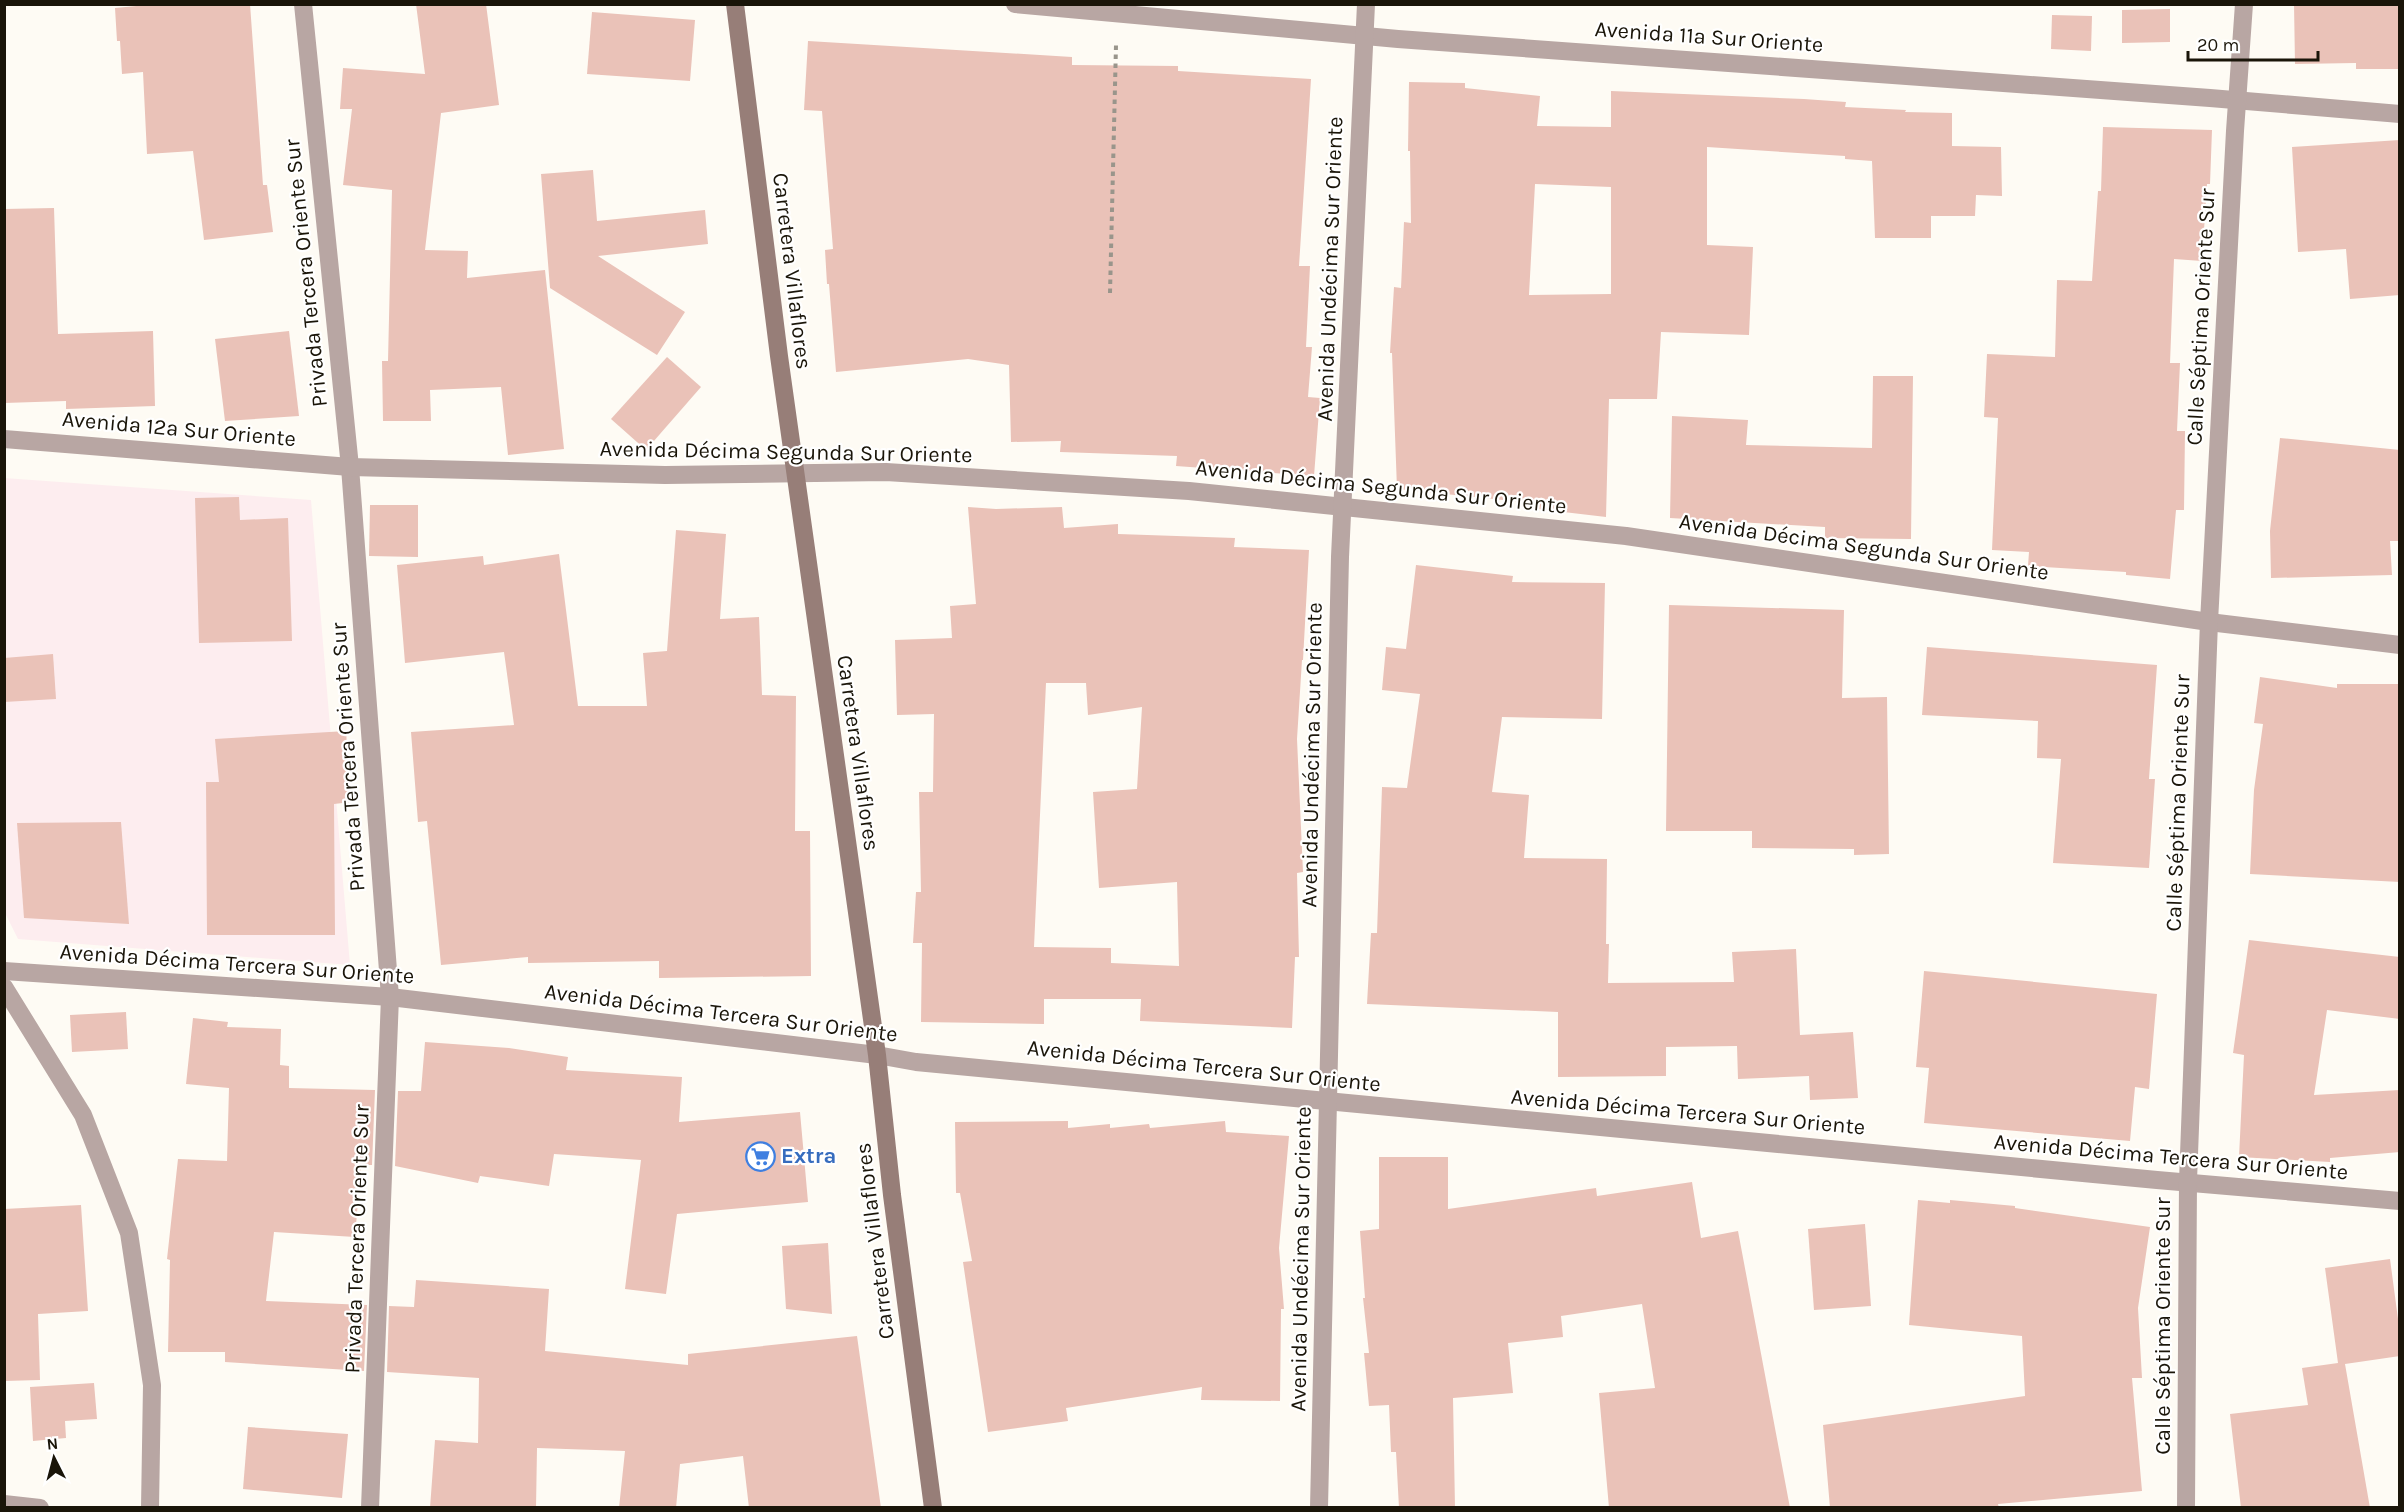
<svg xmlns="http://www.w3.org/2000/svg" width="2404" height="1512" viewBox="0 0 2404 1512" font-family="Karla,sans-serif">
<style>
.education{fill:#fdedef}
.building{fill:#eac2b8;fill-rule:evenodd}
.lines{fill:none;stroke-linecap:round;stroke-linejoin:round}
.path{stroke:#99958b;stroke-width:4;stroke-dasharray:4.5 4.5;stroke-linecap:butt}
.minor{stroke:#b8a6a3;stroke-width:18}
.secondary{stroke:#977e78;stroke-width:18}
.labels{text-anchor:middle;dominant-baseline:central;stroke-width:4.5;stroke-linejoin:round;paint-order:stroke}
.street-label{font-size:22px;fill:#1a1509;stroke:#fff}
.shop-label{font-size:22px;font-weight:bold;fill:#366cbe;stroke:#fff;text-anchor:start}
</style>
<rect width="100%" height="100%" fill="#fefbf4"/>
<!-- education -->
<path class="education" d="M 4,478 L 311,500 L 350,965 L 18,939 L 4,911 Z"/>
<!-- building -->
<g class="building">
<path d="M 158,4 L 250,4 L 263,185 L 267,185 L 273,232 L 204,240 L 193,151 L 147,154 L 143,72 L 122,74 L 120,41 L 117,41 L 115,8 Z"/>
<path d="M 416,4 L 486,4 L 499,105 L 441,113 L 425,250 L 468,251 L 467,278 L 545,270 L 564,449 L 508,455 L 501,387 L 430,390 L 431,421 L 383,421 L 382,361 L 388,361 L 392,190 L 343,185 L 352,109 L 340,109 L 343,68 L 425,74 Z"/>
<path d="M 2294,4 L 2400,4 L 2400,69 L 2356,69 L 2356,63 L 2295,64 Z"/>
<path d="M 2170,9 L 2170,42 L 2122,43 L 2122,10 Z"/>
<path d="M 592,12 L 695,20 L 690,81 L 587,74 Z"/>
<path d="M 2052,15 L 2092,16 L 2091,51 L 2051,49 Z"/>
<path d="M 808,41 L 1072,57 L 1072,65 L 1178,66 L 1178,71 L 1311,79 L 1299,266 L 1310,266 L 1306,347 L 1312,347 L 1308,397 L 1320,398 L 1314,476 L 1176,466 L 1177,456 L 1060,452 L 1061,441 L 1011,442 L 1009,365 L 968,359 L 836,372 L 829,284 L 827,284 L 825,250 L 833,249 L 822,111 L 804,110 Z"/>
<path d="M 1409,82 L 1465,83 L 1465,88 L 1540,96 L 1537,126 L 1611,127 L 1611,91 L 1804,99 L 1846,102 L 1845,107 L 1906,110 L 1905,112 L 1952,113 L 1952,146 L 2001,147 L 2002,196 L 1976,195 L 1975,216 L 1931,216 L 1931,238 L 1875,238 L 1872,161 L 1845,159 L 1845,156 L 1707,147 L 1707,245 L 1753,247 L 1749,335 L 1661,332 L 1657,399 L 1609,399 L 1606,517 L 1521,507 L 1522,502 L 1397,489 L 1392,353 L 1390,353 L 1394,287 L 1401,288 L 1404,222 L 1411,223 L 1410,151 L 1408,151 ZM 1535,184 L 1611,187 L 1611,294 L 1529,295 Z"/>
<path d="M 2103,127 L 2212,130 L 2210,184 L 2207,184 L 2202,261 L 2174,259 L 2170,363 L 2180,363 L 2177,431 L 2185,431 L 2184,510 L 2176,510 L 2170,579 L 2126,575 L 2126,572 L 2028,566 L 2029,552 L 1992,550 L 1998,418 L 1984,417 L 1987,354 L 2055,357 L 2057,280 L 2092,281 L 2098,191 L 2101,191 Z"/>
<path d="M 2400,140 L 2400,295 L 2350,299 L 2346,249 L 2298,252 L 2292,147 Z"/>
<path d="M 593,170 L 597,221 L 705,210 L 708,244 L 598,256 L 685,312 L 657,355 L 550,288 L 541,174 Z"/>
<path d="M 54,208 L 58,334 L 153,331 L 155,406 L 66,409 L 66,401 L 4,403 L 4,209 Z"/>
<path d="M 289,331 L 299,416 L 225,421 L 215,339 Z"/>
<path d="M 667,357 L 701,387 L 646,450 L 611,419 Z"/>
<path d="M 1873,376 L 1913,376 L 1911,539 L 1825,538 L 1825,527 L 1670,518 L 1672,416 L 1748,420 L 1746,445 L 1872,448 Z"/>
<path d="M 2280,438 L 2400,450 L 2400,541 L 2390,541 L 2392,575 L 2271,578 L 2270,531 Z"/>
<path d="M 239,497 L 240,520 L 288,518 L 292,641 L 199,643 L 195,498 Z"/>
<path d="M 370,505 L 418,505 L 418,557 L 369,556 Z"/>
<path d="M 968,507 L 996,509 L 1062,507 L 1064,528 L 1118,524 L 1118,534 L 1235,538 L 1234,547 L 1309,550 L 1303,660 L 1302,660 L 1297,739 L 1303,872 L 1297,873 L 1299,957 L 1295,957 L 1292,1028 L 1140,1021 L 1141,999 L 1044,999 L 1044,1024 L 921,1022 L 922,943 L 913,943 L 916,892 L 921,892 L 919,792 L 933,792 L 934,714 L 897,715 L 895,640 L 952,638 L 950,606 L 976,604 ZM 1046,683 L 1086,683 L 1088,715 L 1142,707 L 1137,789 L 1093,792 L 1099,888 L 1177,882 L 1179,966 L 1111,963 L 1111,948 L 1034,947 Z"/>
<path d="M 676,530 L 726,534 L 720,619 L 759,617 L 762,695 L 796,696 L 795,831 L 810,831 L 811,976 L 659,978 L 659,961 L 528,963 L 528,957 L 441,965 L 427,821 L 418,822 L 411,732 L 514,725 L 504,652 L 405,663 L 397,565 L 483,556 L 484,565 L 559,554 L 578,706 L 647,706 L 643,653 L 667,651 Z"/>
<path d="M 1416,565 L 1513,576 L 1512,582 L 1605,583 L 1602,719 L 1502,717 L 1492,792 L 1529,795 L 1524,858 L 1607,859 L 1606,944 L 1609,944 L 1608,983 L 1734,982 L 1732,952 L 1796,949 L 1800,1035 L 1853,1032 L 1858,1098 L 1810,1100 L 1809,1076 L 1738,1079 L 1737,1046 L 1666,1047 L 1666,1076 L 1558,1077 L 1558,1012 L 1367,1004 L 1371,933 L 1377,933 L 1382,787 L 1407,788 L 1420,694 L 1382,690 L 1386,647 L 1406,649 Z"/>
<path d="M 1669,605 L 1844,610 L 1842,698 L 1887,697 L 1889,854 L 1854,855 L 1854,849 L 1752,848 L 1752,831 L 1666,831 Z"/>
<path d="M 1927,647 L 2157,665 L 2149,779 L 2155,779 L 2149,868 L 2053,863 L 2061,759 L 2037,758 L 2038,721 L 1922,715 Z"/>
<path d="M 53,654 L 56,699 L 4,702 L 4,658 Z"/>
<path d="M 2260,677 L 2337,688 L 2337,684 L 2400,684 L 2400,882 L 2250,874 L 2254,790 L 2263,724 L 2254,723 Z"/>
<path d="M 346,731 L 351,802 L 334,804 L 335,935 L 207,935 L 206,782 L 219,782 L 215,739 Z"/>
<path d="M 121,822 L 129,924 L 24,918 L 17,823 Z"/>
<path d="M 2249,940 L 2400,957 L 2400,1019 L 2327,1010 L 2314,1095 L 2400,1090 L 2400,1152 L 2330,1158 L 2330,1162 L 2239,1157 L 2244,1055 L 2233,1053 Z"/>
<path d="M 1924,971 L 2157,994 L 2149,1089 L 2135,1087 L 2130,1141 L 1924,1123 L 1929,1068 L 1916,1067 Z"/>
<path d="M 126,1012 L 128,1049 L 72,1052 L 70,1015 Z"/>
<path d="M 193,1018 L 228,1022 L 227,1027 L 281,1029 L 280,1065 L 289,1066 L 289,1088 L 375,1090 L 372,1165 L 361,1165 L 355,1237 L 274,1232 L 266,1301 L 367,1305 L 364,1371 L 225,1362 L 225,1352 L 168,1352 L 170,1260 L 167,1259 L 178,1159 L 227,1161 L 229,1088 L 186,1084 Z"/>
<path d="M 425,1042 L 509,1048 L 568,1057 L 566,1070 L 682,1077 L 679,1122 L 800,1112 L 808,1202 L 677,1214 L 666,1294 L 625,1289 L 641,1160 L 554,1154 L 549,1186 L 480,1176 L 478,1183 L 395,1166 L 398,1091 L 421,1091 Z"/>
<path d="M 1068,1121 L 1068,1128 L 1110,1124 L 1110,1128 L 1149,1124 L 1150,1128 L 1225,1121 L 1226,1132 L 1289,1136 L 1279,1248 L 1284,1309 L 1281,1309 L 1280,1401 L 1201,1400 L 1202,1387 L 1066,1408 L 1068,1421 L 988,1432 L 963,1262 L 972,1261 L 960,1193 L 956,1193 L 955,1122 Z"/>
<path d="M 1379,1157 L 1448,1157 L 1448,1209 L 1596,1188 L 1597,1196 L 1692,1182 L 1701,1238 L 1738,1231 L 1790,1508 L 1609,1508 L 1599,1393 L 1655,1388 L 1642,1304 L 1561,1316 L 1563,1337 L 1508,1343 L 1513,1393 L 1453,1398 L 1455,1508 L 1399,1508 L 1396,1452 L 1391,1452 L 1389,1405 L 1369,1406 L 1364,1353 L 1369,1353 L 1363,1298 L 1365,1298 L 1360,1231 L 1379,1229 Z"/>
<path d="M 1918,1200 L 1950,1203 L 1950,1200 L 2015,1206 L 2015,1208 L 2150,1227 L 2138,1308 L 2142,1378 L 2132,1378 L 2142,1491 L 1998,1504 L 1999,1508 L 1830,1508 L 1823,1425 L 2025,1396 L 2022,1336 L 1909,1325 Z"/>
<path d="M 81,1205 L 88,1311 L 38,1314 L 40,1380 L 4,1381 L 4,1209 Z"/>
<path d="M 1865,1224 L 1871,1306 L 1814,1310 L 1808,1229 Z"/>
<path d="M 828,1243 L 832,1314 L 786,1309 L 782,1246 Z"/>
<path d="M 2390,1259 L 2400,1334 L 2400,1356 L 2345,1364 L 2370,1508 L 2241,1508 L 2230,1414 L 2308,1405 L 2302,1368 L 2338,1363 L 2325,1268 Z"/>
<path d="M 416,1280 L 549,1289 L 545,1351 L 688,1365 L 688,1354 L 857,1336 L 881,1508 L 749,1508 L 743,1456 L 680,1464 L 676,1508 L 619,1508 L 625,1451 L 537,1448 L 536,1508 L 430,1508 L 435,1440 L 478,1443 L 479,1378 L 387,1372 L 389,1306 L 414,1307 Z"/>
<path d="M 94,1383 L 97,1419 L 65,1421 L 66,1438 L 33,1441 L 30,1387 Z"/>
<path d="M 248,1427 L 348,1434 L 342,1498 L 243,1489 Z"/>
</g>
<g class="lines">
<!-- path -->
<path class="path" d="M 1110,293 L 1116,45"/>
<!-- minor -->
<g class="minor">
<path d="M 303,4 L 350,467 L 390,997 L 370,1508"/>
<path d="M 1015,4 L 1398,39 L 2210,98 L 2400,114"/>
<path d="M 4,439 L 350,467 L 665,475 L 886,472 L 1189,491 L 1626,536 L 2209,622 L 2400,645"/>
<path d="M 4,971 L 390,997 L 877,1055 L 916,1062 L 2157,1180 L 2400,1201"/>
<path d="M 4,987 L 83,1115 L 129,1233 L 152,1385 L 150,1508"/>
<path d="M 4,1504 L 40,1508"/>
<path d="M 1319,1508 L 1340,557 L 1366,4"/>
<path d="M 2186,1508 L 2188,1181 L 2209,622 L 2235,131 L 2244,4"/>
</g>
<!-- secondary -->
<path class="secondary" d="M 735,4 L 779,356 L 877,1055 L 892,1195 L 933,1508"/>
</g>
<!-- icons -->
<defs>
<symbol id="supermarket-ring" viewBox="-11 -11 22 22"><circle r="9.5" fill="#fff" stroke="#3f7fe0" stroke-width="1.5"/><path d="M-6-5.5h2.5l.6 2H6L4.5 2H-2.5L-4.4-4H-6ZM-1.5 3.2a1.3 1.3 0 1 0 .1 0ZM3 3.2a1.3 1.3 0 1 0 .1 0Z" fill="#3f7fe0"/></symbol>
</defs>
<g fill-rule="evenodd">
<use href="#supermarket-ring" x="744" y="1140" width="33" height="33"/>
</g>
<g class="labels">
<!-- street labels -->
<g class="street-label">
<text transform="translate(1709 37) rotate(4)">Avenida 11a Sur Oriente</text>
<text transform="translate(1330 269) rotate(-88)">Avenida Undécima Sur Oriente</text>
<text transform="translate(792 271) rotate(83)">Carretera Villaflores</text>
<text transform="translate(306 273) rotate(-96)">Privada Tercera Oriente Sur</text>
<text transform="translate(2201 317) rotate(-87)">Calle Séptima Oriente Sur</text>
<text transform="translate(179 429) rotate(5)">Avenida 12a Sur Oriente</text>
<text transform="translate(786 452) rotate(1)">Avenida Décima Segunda Sur Oriente</text>
<text transform="translate(1381 487) rotate(6)">Avenida Décima Segunda Sur Oriente</text>
<text transform="translate(1864 547) rotate(8)">Avenida Décima Segunda Sur Oriente</text>
<text transform="translate(858 753) rotate(82)">Carretera Villaflores</text>
<text transform="translate(1312 755) rotate(-89)">Avenida Undécima Sur Oriente</text>
<text transform="translate(348 757) rotate(-94)">Privada Tercera Oriente Sur</text>
<text transform="translate(2178 803) rotate(-88)">Calle Séptima Oriente Sur</text>
<text transform="translate(237 964) rotate(4)">Avenida Décima Tercera Sur Oriente</text>
<text transform="translate(721 1013) rotate(7)">Avenida Décima Tercera Sur Oriente</text>
<text transform="translate(1204 1066) rotate(6)">Avenida Décima Tercera Sur Oriente</text>
<text transform="translate(1688 1112) rotate(5)">Avenida Décima Tercera Sur Oriente</text>
<text transform="translate(2171 1157) rotate(5)">Avenida Décima Tercera Sur Oriente</text>
<text transform="translate(357 1239) rotate(-88)">Privada Tercera Oriente Sur</text>
<text transform="translate(875 1241) rotate(-97)">Carretera Villaflores</text>
<text transform="translate(1301 1259) rotate(-89)">Avenida Undécima Sur Oriente</text>
<text transform="translate(2163 1326) rotate(-90)">Calle Séptima Oriente Sur</text>
</g>
<!-- shop labels -->
<g class="shop-label">
<text x="781" y="1156">Extra</text>
</g>
</g>
<!-- border -->
<rect width="2404" height="1512" fill="none" stroke="#1a1509" stroke-width="12"/>
<!-- north arrow -->
<g transform="translate(54 1458) rotate(354)" stroke="#ffffff" stroke-width="4.5" paint-order="stroke">
<path d="M0-4.5L10 22L0 15L-10 22Z" fill="#1a1509"/>
<text y="-9" font-size="16" font-weight="bold" text-anchor="middle" fill="#1a1509">N</text>
</g>
<!-- scale -->
<path d="M2188 51v9h130v-9" fill="none" stroke="#1a1509" stroke-width="3"/>
<text x="2197" y="51" font-size="18" fill="#1a1509" stroke="#ffffff" stroke-width="4.5" paint-order="stroke">20 m</text>
</svg>
